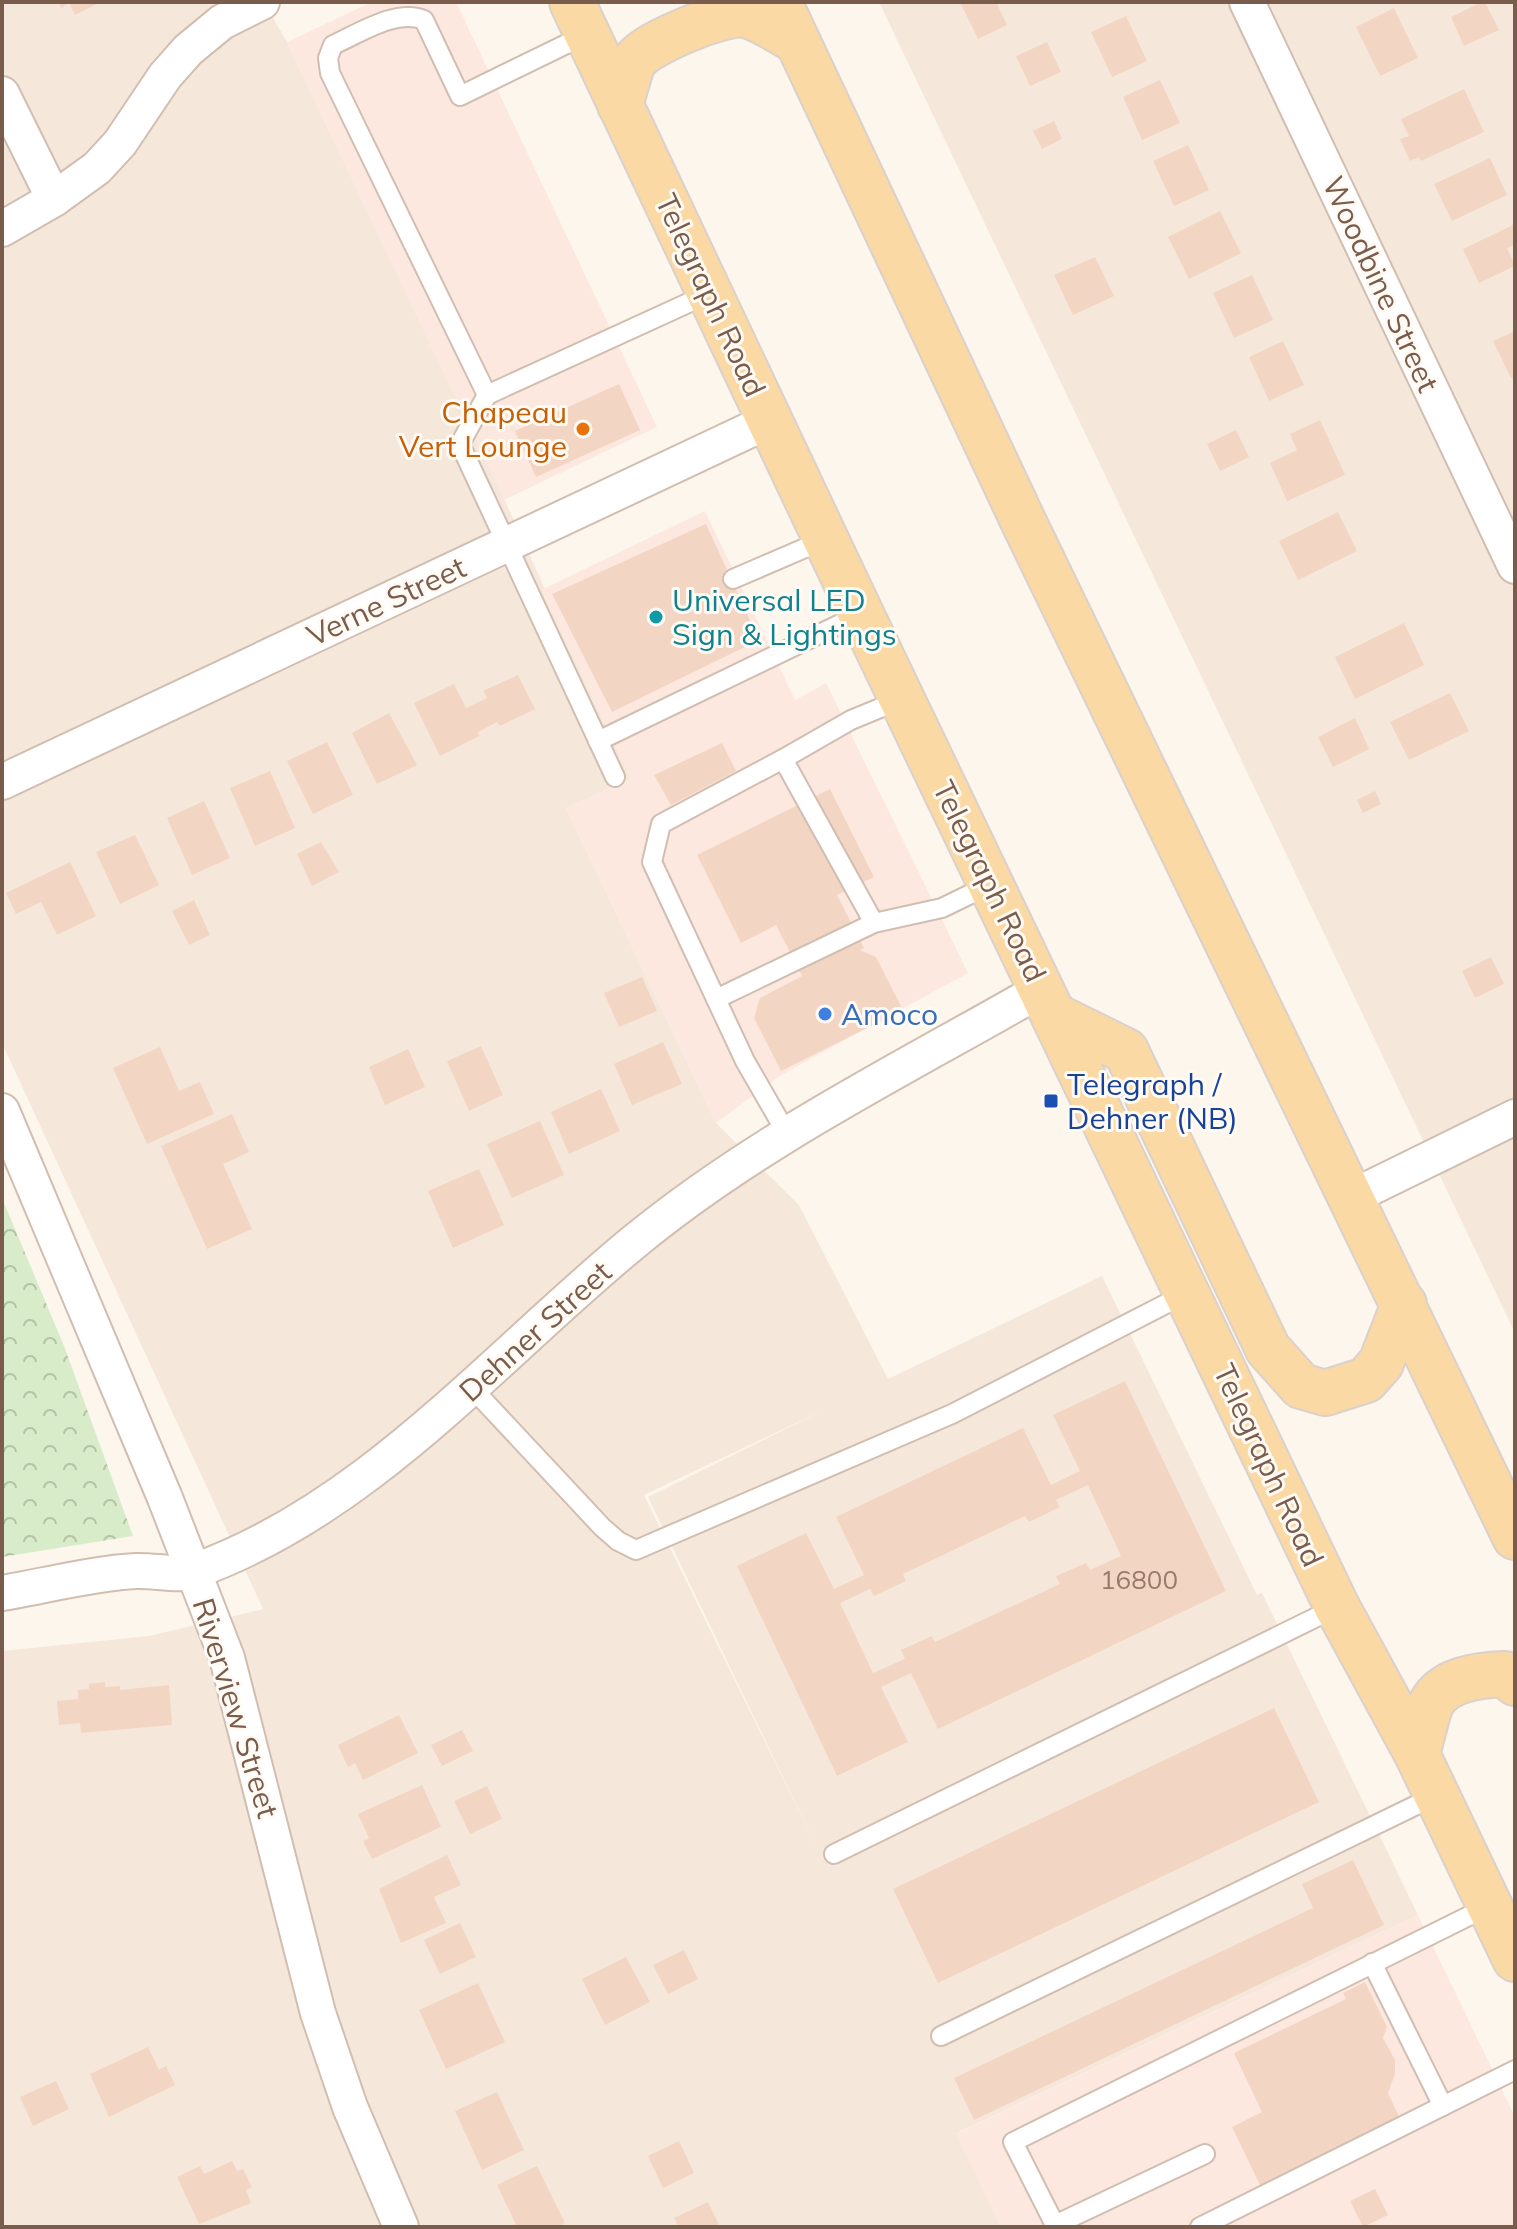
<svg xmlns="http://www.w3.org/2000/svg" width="1517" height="2229" viewBox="0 0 1517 2229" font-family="Mulish,sans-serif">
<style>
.residential{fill:#f5e8da;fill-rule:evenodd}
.commercial{fill:#fde8e0}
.park{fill:url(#park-crowns)}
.building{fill:#f3d5c3;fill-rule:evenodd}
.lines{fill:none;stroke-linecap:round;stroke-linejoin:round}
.lane-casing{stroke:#d1beb0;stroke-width:22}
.street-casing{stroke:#d1beb0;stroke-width:38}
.primary-casing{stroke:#dad1cd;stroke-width:48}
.lane{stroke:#fff;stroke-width:18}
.street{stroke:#fff;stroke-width:34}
.primary{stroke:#fbd9a5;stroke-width:44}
.food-dot{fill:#e8710a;stroke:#fffaf3;stroke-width:3}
.culture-dot{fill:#0f9aa8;stroke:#fffaf3;stroke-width:3}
.shop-dot{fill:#3f7fe0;stroke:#fffaf3;stroke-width:3}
.transit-dot{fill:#1a4fb4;stroke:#fffaf3;stroke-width:3}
.labels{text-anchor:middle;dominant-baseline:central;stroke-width:6;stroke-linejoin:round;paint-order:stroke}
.number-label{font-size:26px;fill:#987a6a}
.street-label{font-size:30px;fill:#7a5c4d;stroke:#fffaf3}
.food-label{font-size:30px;fill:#c56008;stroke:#fffaf3;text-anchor:end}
.culture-label{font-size:30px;fill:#0d838f;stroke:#fffaf3;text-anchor:start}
.shop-label{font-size:30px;fill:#366cbe;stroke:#fffaf3;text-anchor:start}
.transit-label{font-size:30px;fill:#164399;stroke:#fffaf3;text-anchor:start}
</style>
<defs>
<pattern id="park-crowns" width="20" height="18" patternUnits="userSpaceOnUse" patternTransform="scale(2)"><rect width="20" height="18" fill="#d8ecc9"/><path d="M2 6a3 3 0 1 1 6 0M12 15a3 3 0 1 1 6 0" fill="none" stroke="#b4c2a5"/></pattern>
</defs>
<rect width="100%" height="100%" fill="#fdf6ec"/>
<!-- residential -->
<g class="residential">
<path d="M 2,2 L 264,2 L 287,42 L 506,503 L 631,779 L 566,808 L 716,1123 L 799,1205 L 888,1379 L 1102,1276 L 1257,1595 L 1262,1593 L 1418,1915 L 957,2133 L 1001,2227 L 2,2227 L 2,1651 L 149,1636 L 263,1609 L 2,1043 ZM 822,1411 L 648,1497 L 818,1850 L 644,1495 Z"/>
<path d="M 879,2 L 1515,2 L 1515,1333 Z"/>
</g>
<!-- commercial -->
<g class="commercial">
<path d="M 372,2 L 456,2 L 657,427 L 504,500 L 287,42 Z"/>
<path d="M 705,511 L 795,700 L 826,683 L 968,973 L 781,1075 L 716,1123 L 566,808 L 631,779 L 541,590 Z"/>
<path d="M 1418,1915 L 1515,2117 L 1515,2227 L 1001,2227 L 956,2134 Z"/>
</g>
<!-- park -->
<path class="park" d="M 2,1198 L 64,1346 L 133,1536 L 2,1557 Z"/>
<!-- building -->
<g class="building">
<path d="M 59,2 L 101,2 L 75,15 L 69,3 L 61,8 Z"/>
<path d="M 960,2 L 996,2 L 1007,25 L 978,39 Z"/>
<path d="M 1482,2 L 1485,2 L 1499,30 L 1464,46 L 1451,17 Z"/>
<path d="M 1394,8 L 1418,58 L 1380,76 L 1356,27 Z"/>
<path d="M 1126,16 L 1147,61 L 1112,77 L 1091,32 Z"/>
<path d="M 1047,42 L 1061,72 L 1030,86 L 1016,56 Z"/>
<path d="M 1160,80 L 1180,123 L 1142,140 L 1123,97 Z"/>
<path d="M 1464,89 L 1484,132 L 1421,161 L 1419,157 L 1410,161 L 1400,139 L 1409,136 L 1401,119 Z"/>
<path d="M 1054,121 L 1062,139 L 1042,149 L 1033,131 Z"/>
<path d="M 1188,145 L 1209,190 L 1174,206 L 1153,161 Z"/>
<path d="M 1490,158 L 1507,195 L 1452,221 L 1434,184 Z"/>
<path d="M 1220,211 L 1241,253 L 1189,279 L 1168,237 Z"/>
<path d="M 1515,224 L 1515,244 L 1507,248 L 1515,266 L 1479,283 L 1463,249 Z"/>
<path d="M 1095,257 L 1114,296 L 1073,315 L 1054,275 Z"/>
<path d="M 1252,275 L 1273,320 L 1234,338 L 1213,293 Z"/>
<path d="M 1515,331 L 1515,376 L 1511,378 L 1493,341 Z"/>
<path d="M 1283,341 L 1304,385 L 1269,401 L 1249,357 Z"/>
<path d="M 619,384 L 640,430 L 536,477 L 515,431 Z"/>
<path d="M 1320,420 L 1345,475 L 1287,501 L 1270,463 L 1297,450 L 1290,434 Z"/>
<path d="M 1236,430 L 1249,457 L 1220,471 L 1207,444 Z"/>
<path d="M 1338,512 L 1357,551 L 1298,580 L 1279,541 Z"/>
<path d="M 706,524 L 759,640 L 612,712 L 552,594 Z"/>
<path d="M 1404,623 L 1424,665 L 1355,699 L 1335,657 Z"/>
<path d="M 518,675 L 535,709 L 500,726 L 497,722 L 478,732 L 479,736 L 440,756 L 414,703 L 454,684 L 466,708 L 487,698 L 483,691 Z"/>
<path d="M 1450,693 L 1469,731 L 1409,760 L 1390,722 Z"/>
<path d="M 389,713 L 417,765 L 377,784 L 352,733 Z"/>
<path d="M 1355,718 L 1369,749 L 1333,767 L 1318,737 Z"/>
<path d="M 327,742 L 353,795 L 313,814 L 287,761 Z"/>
<path d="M 722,743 L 736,771 L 671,805 L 654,775 Z"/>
<path d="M 270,771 L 295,828 L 255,846 L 230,788 Z"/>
<path d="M 830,789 L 874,877 L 837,895 L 864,948 L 860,950 L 876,957 L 903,1010 L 781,1071 L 754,1018 L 760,998 L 802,976 L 776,925 L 741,943 L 697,855 Z"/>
<path d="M 1375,791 L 1381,804 L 1363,813 L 1357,800 Z"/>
<path d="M 204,801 L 230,858 L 192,875 L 167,818 Z"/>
<path d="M 135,835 L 159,885 L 120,904 L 96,852 Z"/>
<path d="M 321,842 L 339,872 L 312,886 L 297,854 Z"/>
<path d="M 70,862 L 96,916 L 57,935 L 41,902 L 16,914 L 6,893 Z"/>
<path d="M 194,900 L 210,935 L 189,945 L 172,911 Z"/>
<path d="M 1491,957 L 1504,984 L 1475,998 L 1462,971 Z"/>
<path d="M 642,977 L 657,1011 L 619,1027 L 604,993 Z"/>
<path d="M 663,1042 L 682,1084 L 632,1105 L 614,1064 Z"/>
<path d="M 481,1046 L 503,1095 L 469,1111 L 447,1061 Z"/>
<path d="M 160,1047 L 179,1091 L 200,1082 L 214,1114 L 147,1144 L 113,1068 Z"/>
<path d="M 408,1049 L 425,1087 L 385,1105 L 369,1067 Z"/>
<path d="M 601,1089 L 620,1131 L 569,1154 L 551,1112 Z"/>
<path d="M 232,1114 L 249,1152 L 223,1164 L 252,1229 L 207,1249 L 161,1146 Z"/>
<path d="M 540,1121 L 564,1175 L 512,1198 L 487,1144 Z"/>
<path d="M 479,1169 L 504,1225 L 453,1248 L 428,1191 Z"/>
<path d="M 1125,1381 L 1226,1591 L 938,1729 L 911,1673 L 881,1687 L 908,1742 L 837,1776 L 737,1566 L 806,1533 L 834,1589 L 864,1575 L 836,1517 L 1023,1428 L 1051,1485 L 1080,1471 L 1053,1415 ZM 1088,1485 L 1121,1556 L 1090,1570 L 1086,1563 L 1056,1576 L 1060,1584 L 935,1642 L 932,1636 L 901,1650 L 905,1659 L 873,1673 L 840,1603 L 870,1589 L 874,1596 L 906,1581 L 903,1574 L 1025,1516 L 1029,1522 L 1060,1507 L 1056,1500 Z"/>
<path d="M 105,1682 L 105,1687 L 120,1686 L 120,1690 L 169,1685 L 172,1725 L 81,1733 L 80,1723 L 59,1725 L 57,1701 L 78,1699 L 78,1690 L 89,1689 L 89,1684 Z"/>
<path d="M 1274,1708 L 1319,1802 L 938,1983 L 893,1889 Z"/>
<path d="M 399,1715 L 418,1753 L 363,1780 L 355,1763 L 348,1767 L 338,1745 Z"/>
<path d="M 462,1730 L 473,1751 L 442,1766 L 431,1745 Z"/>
<path d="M 422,1785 L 441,1827 L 372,1859 L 363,1841 L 369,1838 L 358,1814 Z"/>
<path d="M 487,1786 L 502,1819 L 470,1834 L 454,1801 Z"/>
<path d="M 447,1855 L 461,1885 L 434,1897 L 446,1923 L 401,1943 L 379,1889 Z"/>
<path d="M 1353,1860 L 1384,1925 L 974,2120 L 954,2078 L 1313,1908 L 1302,1884 Z"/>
<path d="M 460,1923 L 476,1957 L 440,1974 L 424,1940 Z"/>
<path d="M 684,1950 L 698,1979 L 668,1994 L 653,1965 Z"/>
<path d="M 626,1957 L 650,2002 L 605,2025 L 582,1979 Z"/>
<path d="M 1365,1982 L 1387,2027 L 1383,2038 L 1395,2060 L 1395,2074 L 1388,2093 L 1400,2119 L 1261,2187 L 1232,2127 L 1262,2112 L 1234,2053 L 1346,1999 L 1343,1993 Z"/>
<path d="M 478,1983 L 505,2042 L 446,2069 L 419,2010 Z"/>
<path d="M 148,2047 L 159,2070 L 166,2066 L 175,2085 L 109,2117 L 90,2074 Z"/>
<path d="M 56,2081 L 69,2109 L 33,2126 L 20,2097 Z"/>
<path d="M 497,2092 L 524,2150 L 482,2170 L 455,2111 Z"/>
<path d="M 679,2141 L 694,2173 L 663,2188 L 648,2156 Z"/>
<path d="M 232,2161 L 237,2171 L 243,2169 L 252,2187 L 246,2190 L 251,2203 L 199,2224 L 177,2177 L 200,2166 L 204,2174 Z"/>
<path d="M 537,2166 L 565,2223 L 557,2227 L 517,2227 L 497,2185 Z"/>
<path d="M 1375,2189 L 1388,2215 L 1363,2227 L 1350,2201 Z"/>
<path d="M 708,2202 L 720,2227 L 679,2227 L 674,2218 Z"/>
</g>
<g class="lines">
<defs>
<g id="lane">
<path d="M 587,34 L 460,96 L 424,20 C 397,8 358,34 333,45 L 328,58 L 330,73 L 487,395 L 460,444 L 615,777"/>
<path d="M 487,395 L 710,293"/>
<path d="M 733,579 L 826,539"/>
<path d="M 598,741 L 861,614"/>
<path d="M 783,759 L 874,923"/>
<path d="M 716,999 L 874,923 L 942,908 L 991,884"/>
<path d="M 787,1134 L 745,1061 L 652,862 L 661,824 L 783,759 L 851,720 L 902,699"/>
<path d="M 472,1388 L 602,1527 L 618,1541 L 636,1550 L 952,1414 L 1187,1293"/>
<path d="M 834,1854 L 1337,1607"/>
<path d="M 1372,1963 L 1443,2106"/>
<path d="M 941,2036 L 1437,1795"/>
<path d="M 1055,2225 L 1205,2154"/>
<path d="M 1056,2227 L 1013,2142 L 1489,1906"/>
<path d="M 1200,2227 L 1515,2070"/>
</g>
<g id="street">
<path d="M 1247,2 L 1515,566"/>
<path d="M 2,94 L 54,199"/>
<path d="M 2,229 L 54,199 L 97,168 L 120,143 L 165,76 L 188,50 L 222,22 L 262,2"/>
<path d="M 2,782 L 771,420"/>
<path d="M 2,1111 L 165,1498 L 227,1658 L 318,2013 L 350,2107 L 401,2227"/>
<path d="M 1352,1197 L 1515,1117"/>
<path d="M 2,1593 C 44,1586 94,1573 136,1571 C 155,1570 180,1577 197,1570 C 369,1508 496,1355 634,1242 C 758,1140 903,1069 1042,989"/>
</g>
<g id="primary">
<path d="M 572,2 L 861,614 L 1337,1607 L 1417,1754 L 1515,1959"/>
<path d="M 779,2 L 1025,525 L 1515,1537"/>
<path d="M 620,105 C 624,94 630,66 637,58 C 651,42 727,10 746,15 C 764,20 781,33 797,41"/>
<path d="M 1055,1016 L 1126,1051 L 1268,1349 L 1301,1386 L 1325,1393 L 1366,1380 L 1381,1363 L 1404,1304"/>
<path d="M 1417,1754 C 1422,1738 1425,1720 1431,1704 C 1444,1678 1481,1675 1505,1674 L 1515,1683"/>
</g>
</defs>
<!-- lane casing -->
<use href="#lane" class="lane-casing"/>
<!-- street casing -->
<use href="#street" class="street-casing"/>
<!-- primary casing -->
<use href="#primary" class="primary-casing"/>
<!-- lane -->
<use href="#lane" class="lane"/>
<!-- street -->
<use href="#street" class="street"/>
<!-- primary -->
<use href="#primary" class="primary"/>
</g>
<!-- markers -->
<circle class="food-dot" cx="583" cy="429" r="8"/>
<circle class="culture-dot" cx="656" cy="617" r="8"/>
<circle class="shop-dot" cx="825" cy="1014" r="8"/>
<rect class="transit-dot" x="1043" y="1093" width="16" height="16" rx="4"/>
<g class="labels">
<!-- number labels -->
<g class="number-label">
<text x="1139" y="1579">16800</text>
</g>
<!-- street labels -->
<g class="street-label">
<text transform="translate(1381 284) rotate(65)">Woodbine Street</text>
<text transform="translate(711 295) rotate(65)">Telegraph Road</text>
<text transform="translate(386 601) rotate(-25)">Verne Street</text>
<text transform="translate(990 881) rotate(64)">Telegraph Road</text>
<text transform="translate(535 1331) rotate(-42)">Dehner Street</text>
<text transform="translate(1269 1465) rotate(65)">Telegraph Road</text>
<text transform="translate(236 1708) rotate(73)">Riverview Street</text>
</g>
<!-- food labels -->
<g class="food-label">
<text x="567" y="412">Chapeau<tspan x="567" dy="34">Vert Lounge</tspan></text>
</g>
<!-- culture labels -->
<g class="culture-label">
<text x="672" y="600">Universal LED<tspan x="672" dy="34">Sign &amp; Lightings</tspan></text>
</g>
<!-- shop labels -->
<g class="shop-label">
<text x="841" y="1014">Amoco</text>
</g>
<!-- transit labels -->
<g class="transit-label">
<text x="1067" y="1084">Telegraph /<tspan x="1067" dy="34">Dehner (NB)</tspan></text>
</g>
</g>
<!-- border -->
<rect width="1517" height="2229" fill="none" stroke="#7a5c4d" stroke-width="8"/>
</svg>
